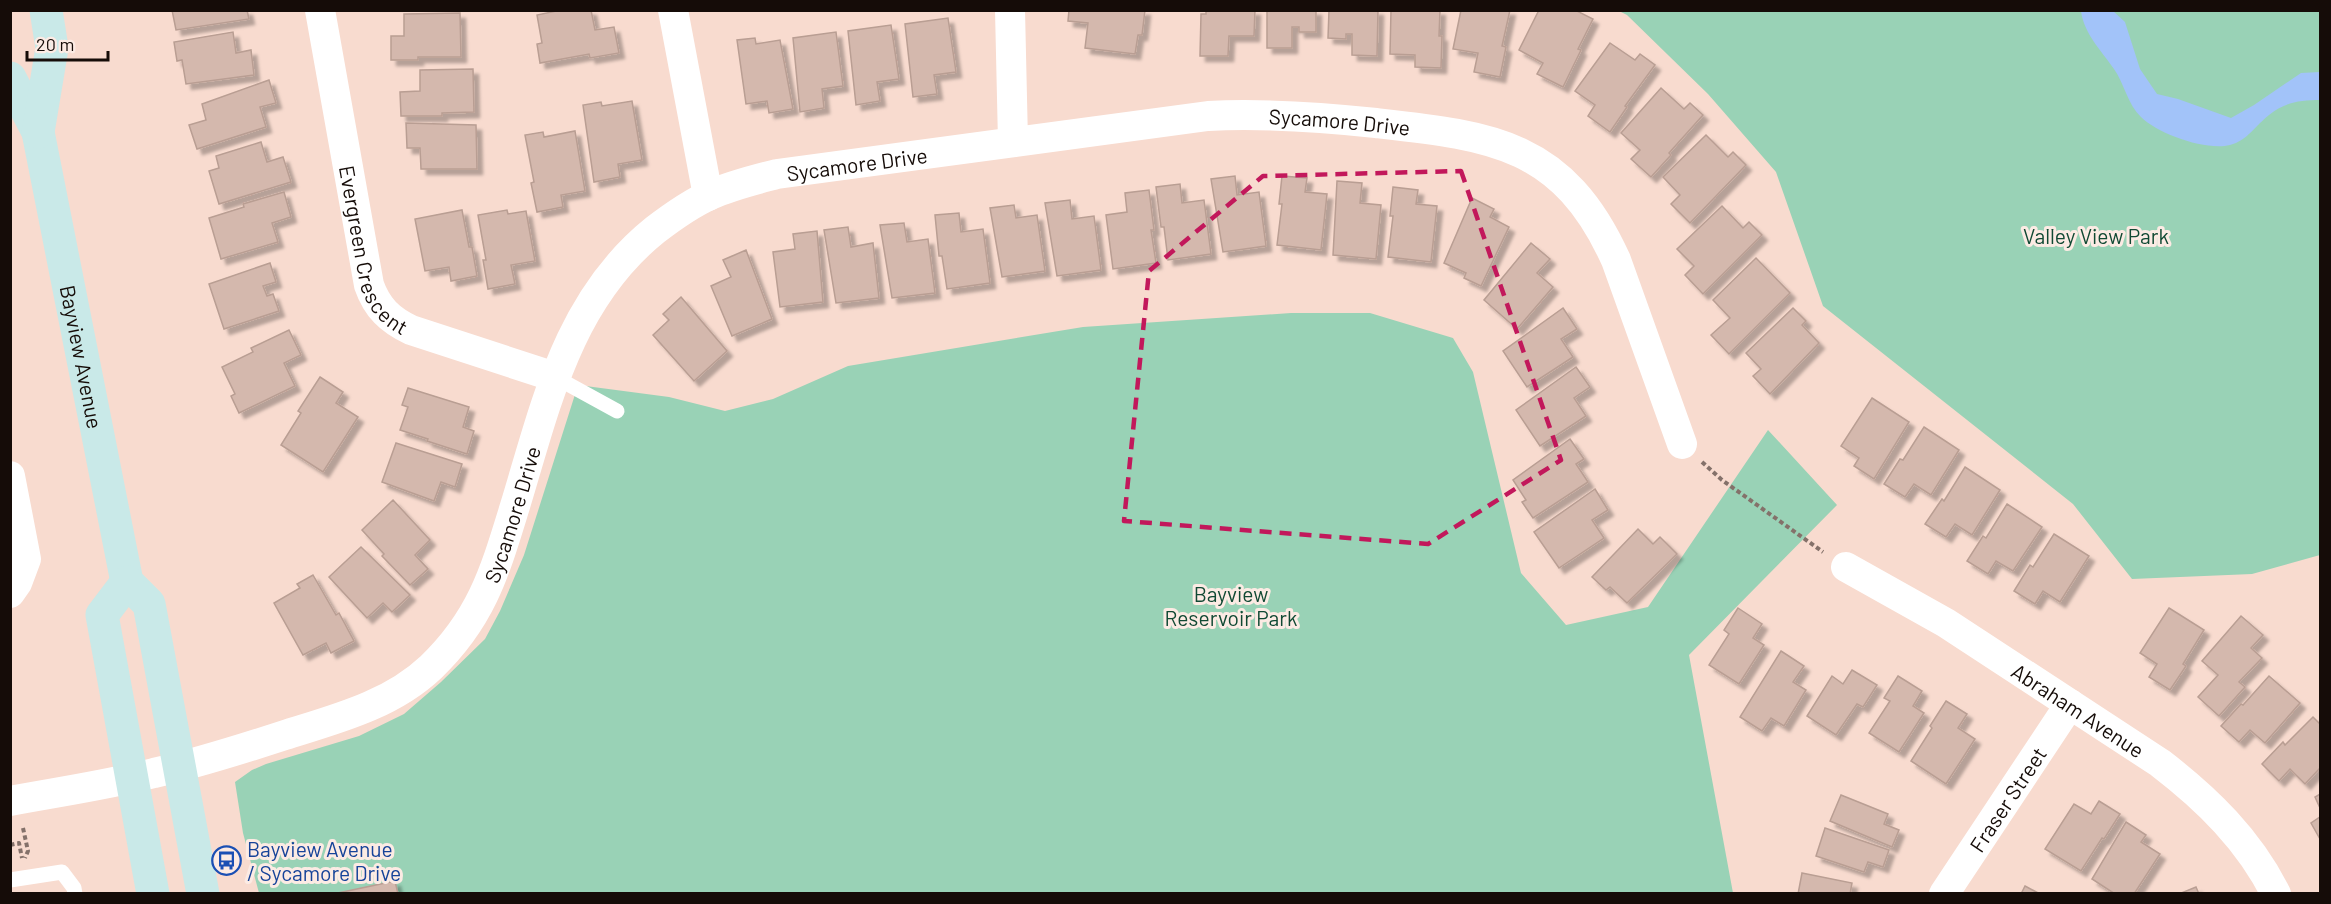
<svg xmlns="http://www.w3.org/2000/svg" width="2331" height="904" viewBox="0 0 2331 904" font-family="Barlow,sans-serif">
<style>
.green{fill:#99d2b6}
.water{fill:#a2c3f9}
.building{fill:#d4b8ad;stroke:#b99e93;stroke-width:1.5;filter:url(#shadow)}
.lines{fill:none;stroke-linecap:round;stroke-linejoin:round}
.path{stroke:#84716a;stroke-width:4;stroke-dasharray:4.5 3;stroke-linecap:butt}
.lane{stroke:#fff;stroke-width:15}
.street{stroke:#fff;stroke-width:30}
.secondary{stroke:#c9e9e8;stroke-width:33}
.marked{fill:none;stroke:#c2185b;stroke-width:4.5;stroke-dasharray:12 8;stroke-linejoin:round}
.labels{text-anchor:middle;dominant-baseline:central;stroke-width:6;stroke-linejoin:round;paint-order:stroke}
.street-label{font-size:21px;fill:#150c08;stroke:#fcebe4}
.park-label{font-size:21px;fill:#104933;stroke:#fcebe4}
.transit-label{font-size:21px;fill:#164399;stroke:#fcebe4;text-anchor:start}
</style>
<defs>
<filter id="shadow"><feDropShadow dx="5.5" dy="5.5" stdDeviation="1.5" flood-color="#0004"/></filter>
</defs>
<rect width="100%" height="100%" fill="#f8dbcf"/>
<!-- green -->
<g class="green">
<path d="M 1619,11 L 2320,11 L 2320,555 L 2252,574 L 2132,579 L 2073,504 L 1823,306 L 1776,172 L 1708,94 L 1627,15 Z"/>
<path d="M 1291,313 L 1370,313 L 1453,338 L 1473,372 L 1521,573 L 1566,625 L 1648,607 L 1768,430 L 1837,505 L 1689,655 L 1733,893 L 259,893 L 243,833 L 235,782 L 252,770 L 266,764 L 359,736 L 404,714 L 441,682 L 485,639 L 500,611 L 524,555 L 578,385 L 669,397 L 725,411 L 773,399 L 848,366 L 1083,327 Z"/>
</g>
<!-- water -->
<path class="water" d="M 2081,11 L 2113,11 L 2125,22 L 2140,69 L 2157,94 L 2178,99 L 2231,118 L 2254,105 L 2301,73 L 2320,72 L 2320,100 C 2301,100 2285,102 2269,115 C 2256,125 2247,141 2230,145 C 2206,151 2158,134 2141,117 C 2128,105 2124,83 2114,69 C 2101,50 2084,34 2081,11 Z"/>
<!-- building -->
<g class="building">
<path d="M 172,10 L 247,10 L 249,19 L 176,30 Z"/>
<path d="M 561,10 L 591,10 L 595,30 L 614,27 L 619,53 L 590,58 L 589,54 L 540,63 L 537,44 L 542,43 L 537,15 Z"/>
<path d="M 1069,10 L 1145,10 L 1142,35 L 1138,35 L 1135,54 L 1085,48 L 1088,23 L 1068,21 Z"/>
<path d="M 1206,10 L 1255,10 L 1254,36 L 1229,36 L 1228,56 L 1200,56 L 1201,14 L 1206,14 Z"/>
<path d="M 1267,10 L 1316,10 L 1316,32 L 1299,32 L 1299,27 L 1292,27 L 1292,48 L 1267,48 Z"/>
<path d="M 1329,10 L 1378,10 L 1377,56 L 1352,55 L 1352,34 L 1346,34 L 1346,39 L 1328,38 Z"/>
<path d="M 1391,10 L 1440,10 L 1439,36 L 1442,36 L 1441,68 L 1415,67 L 1415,55 L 1390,54 Z"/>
<path d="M 1461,10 L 1510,10 L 1502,46 L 1506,47 L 1500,77 L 1474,72 L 1478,53 L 1453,49 Z"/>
<path d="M 1539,10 L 1575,10 L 1593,19 L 1578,49 L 1581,50 L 1563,87 L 1537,74 L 1543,63 L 1519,50 Z"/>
<path d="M 460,13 L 461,57 L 418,57 L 418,60 L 391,60 L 391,36 L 404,36 L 404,14 Z"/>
<path d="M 948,18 L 956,72 L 934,75 L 937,94 L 913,97 L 905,24 Z"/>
<path d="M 891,25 L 899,79 L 877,82 L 880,101 L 856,105 L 848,31 Z"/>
<path d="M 233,32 L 236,53 L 251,50 L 254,75 L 186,84 L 182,60 L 177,61 L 174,42 Z"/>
<path d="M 836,32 L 843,86 L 822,89 L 824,108 L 800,112 L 793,38 Z"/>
<path d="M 755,38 L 756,44 L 780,40 L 793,109 L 769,113 L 767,101 L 746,104 L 737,40 Z"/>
<path d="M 1610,43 L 1635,60 L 1640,54 L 1655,65 L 1625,106 L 1627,107 L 1610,132 L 1588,116 L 1595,105 L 1575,91 Z"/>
<path d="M 473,69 L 474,112 L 442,113 L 442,116 L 401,116 L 400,92 L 420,91 L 420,70 Z"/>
<path d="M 269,80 L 276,103 L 260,107 L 266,127 L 197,149 L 189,125 L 206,120 L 202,104 Z"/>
<path d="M 1661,88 L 1684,109 L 1690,103 L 1703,115 L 1669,153 L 1671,155 L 1651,177 L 1631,159 L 1640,150 L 1621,133 Z"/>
<path d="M 632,101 L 642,160 L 618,164 L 620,177 L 594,182 L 583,105 L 601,102 L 602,106 Z"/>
<path d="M 406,123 L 476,125 L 477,169 L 421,169 L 420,148 L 407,148 Z"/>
<path d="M 575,131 L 585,191 L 561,195 L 563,207 L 537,212 L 531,183 L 534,182 L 525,135 L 543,132 L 544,137 Z"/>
<path d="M 1706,135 L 1728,157 L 1733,152 L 1746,165 L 1690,223 L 1671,204 L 1680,195 L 1663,177 Z"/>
<path d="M 261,142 L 267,162 L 283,157 L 291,182 L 219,204 L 209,171 L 219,168 L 216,156 Z"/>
<path d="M 1235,176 L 1237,195 L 1259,192 L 1266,246 L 1223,252 L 1211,179 Z"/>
<path d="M 1282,176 L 1307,178 L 1305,192 L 1327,194 L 1321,250 L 1277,245 L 1282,204 L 1279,204 Z"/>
<path d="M 1337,181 L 1362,183 L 1360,203 L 1381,205 L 1376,259 L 1333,255 Z"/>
<path d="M 1180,184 L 1182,203 L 1204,200 L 1211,254 L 1168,260 L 1164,227 L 1161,227 L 1156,187 Z"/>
<path d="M 1393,187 L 1418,190 L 1416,204 L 1437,206 L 1431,262 L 1388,257 L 1393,216 L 1390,216 Z"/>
<path d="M 1149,190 L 1154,230 L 1151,230 L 1156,263 L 1113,269 L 1106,215 L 1127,212 L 1125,193 Z"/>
<path d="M 284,192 L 291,217 L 272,223 L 278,242 L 221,259 L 209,218 L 244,207 L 243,204 Z"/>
<path d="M 1472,198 L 1494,209 L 1490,217 L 1509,227 L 1481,286 L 1464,278 L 1466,273 L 1444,263 Z"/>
<path d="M 1070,200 L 1072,219 L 1094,216 L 1101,270 L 1057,276 L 1045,203 Z"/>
<path d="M 1014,205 L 1016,218 L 1037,215 L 1045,271 L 1002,277 L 990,208 Z"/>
<path d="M 1722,206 L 1743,228 L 1749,222 L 1762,235 L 1703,294 L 1685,275 L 1694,266 L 1677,249 Z"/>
<path d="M 462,210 L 469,247 L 472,247 L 477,276 L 451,281 L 449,267 L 425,271 L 415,219 Z"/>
<path d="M 507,210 L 508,214 L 526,211 L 535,261 L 511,265 L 515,284 L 488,289 L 483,260 L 486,260 L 478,215 Z"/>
<path d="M 959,213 L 961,232 L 983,229 L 990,283 L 947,289 L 942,256 L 939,256 L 935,215 Z"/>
<path d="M 904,223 L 907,242 L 928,239 L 935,293 L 892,298 L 880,225 Z"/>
<path d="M 848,227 L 851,247 L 873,243 L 879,298 L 836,303 L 824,230 Z"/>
<path d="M 817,231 L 823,302 L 780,307 L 773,252 L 795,249 L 793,234 Z"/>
<path d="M 1531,243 L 1550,259 L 1537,273 L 1553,287 L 1517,329 L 1484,300 Z"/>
<path d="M 746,250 L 772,319 L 732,336 L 711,286 L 731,277 L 723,260 Z"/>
<path d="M 1756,258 L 1790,293 L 1729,354 L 1711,335 L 1730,318 L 1713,300 Z"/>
<path d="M 270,263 L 276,282 L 263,286 L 267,296 L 273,294 L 279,311 L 224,329 L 209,284 Z"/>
<path d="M 681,297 L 727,351 L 694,381 L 653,335 L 669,320 L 663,314 Z"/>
<path d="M 1563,308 L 1577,329 L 1561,339 L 1573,357 L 1527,387 L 1503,351 Z"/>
<path d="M 1793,308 L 1806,321 L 1802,325 L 1819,343 L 1770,394 L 1753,376 L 1761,369 L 1746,353 Z"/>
<path d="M 289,330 L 301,355 L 284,363 L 295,386 L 239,413 L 231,396 L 235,394 L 222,367 L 253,352 L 251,348 Z"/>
<path d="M 1576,367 L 1590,387 L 1574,398 L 1586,416 L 1540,446 L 1516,410 Z"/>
<path d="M 320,377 L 343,392 L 336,403 L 358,417 L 323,472 L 281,445 L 301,413 L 298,411 Z"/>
<path d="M 408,388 L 469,407 L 463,427 L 474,431 L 467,454 L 427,441 L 428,439 L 400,430 L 408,407 L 402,405 Z"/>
<path d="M 1872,398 L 1909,422 L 1874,479 L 1854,466 L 1859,458 L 1841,446 Z"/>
<path d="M 1924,427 L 1959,450 L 1931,495 L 1914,484 L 1905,497 L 1884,484 L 1900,459 L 1903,460 Z"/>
<path d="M 1570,439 L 1584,459 L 1576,464 L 1588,482 L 1533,518 L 1522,502 L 1526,500 L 1513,480 Z"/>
<path d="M 396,443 L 462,464 L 455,487 L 441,482 L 434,501 L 382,482 Z"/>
<path d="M 1965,467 L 2000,490 L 1972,535 L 1955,524 L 1946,537 L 1925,524 L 1942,499 L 1944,501 Z"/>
<path d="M 1595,489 L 1608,510 L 1592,520 L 1604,538 L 1559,568 L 1534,532 Z"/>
<path d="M 393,500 L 430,540 L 415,555 L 428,569 L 410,585 L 382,556 L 384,554 L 362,530 Z"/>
<path d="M 2007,504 L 2042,527 L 2013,571 L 1996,561 L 1988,574 L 1967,561 L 1983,536 L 1986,538 Z"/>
<path d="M 1638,529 L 1653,544 L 1660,537 L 1677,554 L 1627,603 L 1610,587 L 1606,590 L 1592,577 Z"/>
<path d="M 2054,534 L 2089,556 L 2060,602 L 2043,591 L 2035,604 L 2014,591 L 2030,565 L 2033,567 Z"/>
<path d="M 361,547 L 410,595 L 392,612 L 383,603 L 367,618 L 329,577 Z"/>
<path d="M 313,575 L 336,615 L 339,613 L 354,641 L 331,653 L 326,643 L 303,655 L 274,603 L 300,588 L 297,584 Z"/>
<path d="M 1738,608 L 1762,624 L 1753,638 L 1764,645 L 1739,684 L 1709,665 L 1729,634 L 1724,630 Z"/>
<path d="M 2169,608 L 2204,630 L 2183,664 L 2186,666 L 2170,690 L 2149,677 L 2157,664 L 2140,653 Z"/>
<path d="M 2241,616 L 2263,635 L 2251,648 L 2262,658 L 2239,682 L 2245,687 L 2219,716 L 2198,697 L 2218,675 L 2202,661 Z"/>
<path d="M 1781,651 L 1804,666 L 1793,682 L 1806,690 L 1784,726 L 1771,718 L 1762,731 L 1740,717 Z"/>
<path d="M 1852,670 L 1877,685 L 1863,707 L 1857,704 L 1836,735 L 1807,716 L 1832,676 L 1843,684 Z"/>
<path d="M 1898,676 L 1922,691 L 1913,706 L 1924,713 L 1899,752 L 1869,733 L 1890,701 L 1884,698 Z"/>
<path d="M 2269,676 L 2300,703 L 2265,743 L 2250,730 L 2239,742 L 2221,726 L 2241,704 L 2243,705 Z"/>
<path d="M 1946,701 L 1967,714 L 1958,728 L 1975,739 L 1946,784 L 1911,761 L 1932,728 L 1930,726 Z"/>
<path d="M 2313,717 L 2320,724 L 2320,768 L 2305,784 L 2290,769 L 2279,781 L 2262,764 L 2283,742 L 2285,745 Z"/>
<path d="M 2320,794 L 2320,808 L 2315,797 Z"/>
<path d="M 1841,795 L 1888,814 L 1884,824 L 1899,830 L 1892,847 L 1830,821 Z"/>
<path d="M 2099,801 L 2120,814 L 2104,839 L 2102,838 L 2081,871 L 2045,849 L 2074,804 L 2091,814 Z"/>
<path d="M 2320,817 L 2320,839 L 2311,823 Z"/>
<path d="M 2126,822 L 2146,835 L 2141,842 L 2160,854 L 2134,894 L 2115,894 L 2092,879 Z"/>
<path d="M 1825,828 L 1889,850 L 1883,867 L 1868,862 L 1864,872 L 1816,856 Z"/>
<path d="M 1802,873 L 1852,883 L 1850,894 L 1798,894 Z"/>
<path d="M 395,881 L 398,894 L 333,894 Z"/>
<path d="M 2025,886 L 2040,894 L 2021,894 Z"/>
<path d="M 2196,887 L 2199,894 L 2179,894 Z"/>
</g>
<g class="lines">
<!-- path -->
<g class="path">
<path d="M 1702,462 L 1722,480 L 1823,552"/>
<path d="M 23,828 L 28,851 L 25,858"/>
<path d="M 10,845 L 19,843 L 22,858"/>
</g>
<!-- lane -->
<g class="lane">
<path d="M 555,377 L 617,411"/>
<path d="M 10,880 L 62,872 L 74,888 L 75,894"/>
</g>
<!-- street -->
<g class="street">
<path id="s1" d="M 320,10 L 369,285 C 377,308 390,320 411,330 L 555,377"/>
<path d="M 673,10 L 708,196"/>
<path d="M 1010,10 L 1013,142"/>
<path d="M 10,476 L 26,559 L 17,583 L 10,593"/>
<path id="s2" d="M 1846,567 L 1946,623 L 2160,763 C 2207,799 2249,840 2276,894"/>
<path id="s3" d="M 10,801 C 58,792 107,785 154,773 C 198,763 242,749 285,735 C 336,719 391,705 431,667 C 482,618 495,571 515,506 C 546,404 568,300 655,230 C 672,217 690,204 710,195 C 732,185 754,180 777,174 L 1208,116 C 1265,113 1319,117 1376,123 C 1492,136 1563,143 1616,260 L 1682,444"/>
<path id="s4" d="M 1944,894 L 2070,704"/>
</g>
<!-- secondary -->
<g class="secondary">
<path id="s5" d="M 10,78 L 38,132 L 127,582 L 149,604 L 203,894"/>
<path d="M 38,132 L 52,48 L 46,10"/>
<path d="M 127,582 L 102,615 L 153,894"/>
</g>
</g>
<!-- marked area -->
<path class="marked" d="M 1461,171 L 1561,460 L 1428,544 L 1124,521 L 1149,271 L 1263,176 Z"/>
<!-- icons -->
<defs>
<symbol id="bus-ring" viewBox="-11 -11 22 22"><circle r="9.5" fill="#fcebe4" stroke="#1a4fb4" stroke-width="1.5"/><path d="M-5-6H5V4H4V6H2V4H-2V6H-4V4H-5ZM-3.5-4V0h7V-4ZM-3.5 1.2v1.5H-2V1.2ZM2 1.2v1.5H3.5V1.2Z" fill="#1a4fb4"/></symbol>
</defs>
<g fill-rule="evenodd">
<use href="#bus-ring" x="210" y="844" width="33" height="33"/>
</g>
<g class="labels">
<!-- street labels -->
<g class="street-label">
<text stroke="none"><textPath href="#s3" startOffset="1647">Sycamore Drive</textPath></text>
<text stroke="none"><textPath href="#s3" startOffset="1161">Sycamore Drive</textPath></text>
<text stroke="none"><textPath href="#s1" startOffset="248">Evergreen Crescent</textPath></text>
<text stroke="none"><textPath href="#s5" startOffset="290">Bayview Avenue</textPath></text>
<text stroke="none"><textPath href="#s3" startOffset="621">Sycamore Drive</textPath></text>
<text stroke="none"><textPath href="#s2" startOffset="273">Abraham Avenue</textPath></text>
<text stroke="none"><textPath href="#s4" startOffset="114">Fraser Street</textPath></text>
</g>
<!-- park labels -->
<g class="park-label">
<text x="2096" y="235">Valley View Park</text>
<text x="1231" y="593">Bayview<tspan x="1231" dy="24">Reservoir Park</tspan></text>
</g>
<!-- transit labels -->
<g class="transit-label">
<text x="247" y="848">Bayview Avenue<tspan x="247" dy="24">/ Sycamore Drive</tspan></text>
</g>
</g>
<!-- border -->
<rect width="2331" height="904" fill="none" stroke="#150c08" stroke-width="24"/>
<!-- scale -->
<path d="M27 51v9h81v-9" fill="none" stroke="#150c08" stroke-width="3"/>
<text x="36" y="51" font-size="18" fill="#150c08" stroke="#fcebe4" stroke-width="4.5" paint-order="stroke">20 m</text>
</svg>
